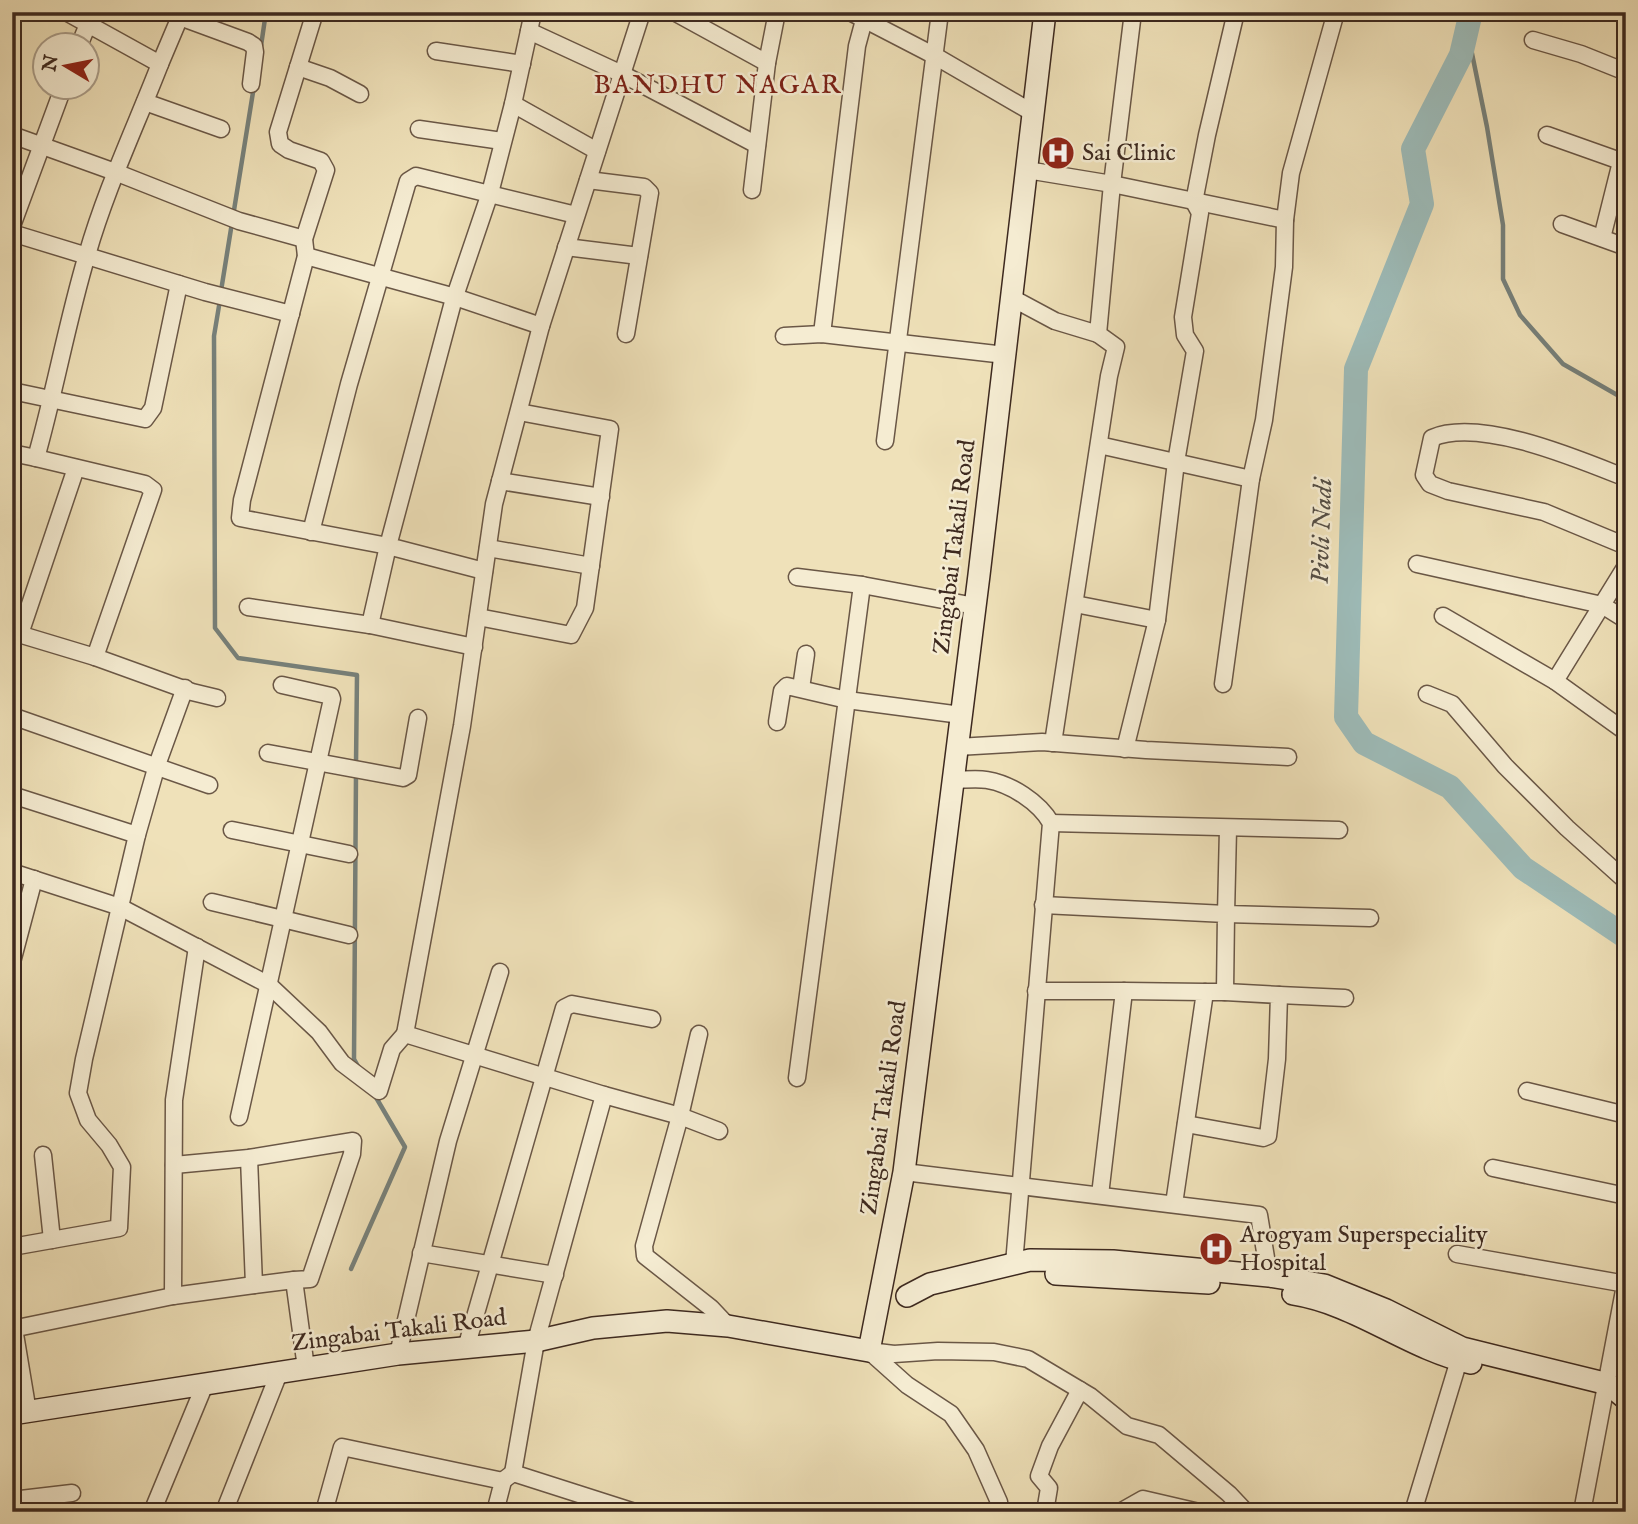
<svg xmlns="http://www.w3.org/2000/svg" width="1638" height="1524" viewBox="0 0 1638 1524" font-family="'IM FELL English',serif">
<style>
.lines{fill:none;stroke-linecap:round;stroke-linejoin:round}
.stream{stroke:#77817b;stroke-width:4.5}
.river{stroke:#9dbbb8;stroke-width:24}
.street-casing{stroke:#6a5746;stroke-width:19}
.secondary-casing{stroke:#3d291f;stroke-width:24}
.street{stroke:#f5ecd2;stroke-width:16}
.secondary{stroke:#f5ecd2;stroke-width:21}
.labels{text-anchor:middle;dominant-baseline:central;stroke-width:5;stroke-linejoin:round;paint-order:stroke}
.poi-label{font-size:24px;fill:#3d291f;stroke:#f5ecd2;text-anchor:start}
.street-label{font-size:24px;fill:#3d291f;stroke:#f5ecd2}
.neighbourhood-label{font-size:26px;letter-spacing:2px;fill:#7a1f14;stroke:#f5ecd2}
.water-label{font-size:26px;font-style:italic;fill:#554e45;stroke:#f5ecd2}
</style>
<rect width="100%" height="100%" fill="#efe1b9"/>
<filter id="stains"><feTurbulence type="fractalNoise" baseFrequency=".00286" numOctaves="4"/><feColorMatrix values="0 0 0 0 .2 0 0 0 0 .09 0 0 0 0 .02 0 0 0 .5 -.17"/></filter>
<radialGradient id="worn" r=".72"><stop offset=".6" stop-color="#630" stop-opacity="0"/><stop offset="1" stop-color="#630" stop-opacity=".3"/></radialGradient>
<g class="lines">
<!-- stream -->
<g class="stream">
<path d="M 1467,29 L 1487,127 L 1503,225 L 1503,279 L 1520,315 L 1563,364 L 1626,400"/>
<path d="M 261,46 L 266,12"/>
<path d="M 221,291 L 254,86"/>
<path d="M 220,300 L 214,336 L 215,628 L 238,658 L 357,675 L 356,765"/>
<path d="M 356,774 L 354,1059 L 359,1068"/>
<path d="M 351,1269 L 405,1147 L 374,1094"/>
</g>
<!-- river -->
<path class="river" d="M 1471,12 L 1461,55 L 1413,149 L 1422,204 L 1356,369 L 1346,717 L 1364,743 L 1450,787 L 1523,868 L 1626,937"/>
<defs>
<g id="street">
<path d="M 315,12 L 278,132 L 280,144 L 289,150 L 321,161 L 326,170 L 304,239 L 306,256 L 242,500 L 240,518 L 388,546 L 370,625"/>
<path d="M 533,12 L 529,31 L 622,74 L 757,145"/>
<path d="M 642,12 L 541,326 L 494,504 L 462,726 L 405,1034 L 604,1095 L 680,1116 L 719,1131"/>
<path d="M 674,12 L 767,63"/>
<path d="M 850,12 L 935,56 L 1033,113"/>
<path d="M 180,17 L 248,42 L 254,46 L 255,52 L 251,84"/>
<path d="M 1533,40 L 1581,54 L 1626,72"/>
<path d="M 79,46 L 93,12"/>
<path d="M 436,51 L 522,64"/>
<path d="M 160,64 L 182,12"/>
<path d="M 298,67 L 330,78 L 360,94"/>
<path d="M 145,102 L 221,129"/>
<path d="M 513,104 L 597,151"/>
<path d="M 419,129 L 502,141"/>
<path d="M 12,135 L 115,172 L 239,221 L 304,239"/>
<path d="M 1547,135 L 1626,163"/>
<path d="M 1027,170 L 1112,184 L 1285,220"/>
<path d="M 588,180 L 644,187 L 650,193 L 626,334"/>
<path d="M 752,190 L 767,63 L 777,12"/>
<path d="M 1562,224 L 1626,247"/>
<path d="M 12,226 L 63,88"/>
<path d="M 12,233 L 205,292 L 291,314"/>
<path d="M 1602,238 L 1621,162"/>
<path d="M 566,247 L 639,256"/>
<path d="M 306,256 L 455,297 L 541,326"/>
<path d="M 1012,298 L 1055,321 L 1098,334"/>
<path d="M 822,334 L 857,46 L 864,20"/>
<path d="M 784,336 L 822,334 L 1005,355"/>
<path d="M 12,391 L 145,419 L 153,408 L 179,284"/>
<path d="M 885,441 L 940,12"/>
<path d="M 1099,445 L 1251,479 L 1264,420 L 1284,267 L 1285,220 L 1291,173 L 1336,12"/>
<path d="M 12,453 L 36,458 C 55,391 67,322 87,255 C 106,189 135,128 160,64 L 66,12"/>
<path d="M 36,458 L 145,484 L 153,490 L 95,657"/>
<path d="M 1626,478 C 1578,459 1480,417 1432,438 L 1424,475 L 1430,484 L 1448,491 L 1544,512 L 1626,546"/>
<path d="M 500,481 L 601,497"/>
<path d="M 311,532 L 349,384 L 408,181 L 416,176 L 576,215"/>
<path d="M 488,548 L 591,566"/>
<path d="M 1417,564 L 1602,605 L 1626,620"/>
<path d="M 1626,566 L 1555,681 L 1626,732"/>
<path d="M 484,571 L 388,546 L 453,302 L 490,193 L 513,104 L 529,31"/>
<path d="M 797,577 L 862,585 L 975,606"/>
<path d="M 1075,604 L 1157,620"/>
<path d="M 248,607 L 370,625 L 474,647"/>
<path d="M 1443,616 L 1555,681"/>
<path d="M 478,617 L 571,635 L 585,608 L 610,429 L 519,412"/>
<path d="M 12,632 L 95,657 L 192,692 L 217,698"/>
<path d="M 20,634 L 76,468"/>
<path d="M 1223,684 L 1251,479"/>
<path d="M 801,688 L 806,654"/>
<path d="M 1427,694 L 1452,704 L 1505,766 L 1567,828 L 1626,881"/>
<path d="M 12,716 L 209,785"/>
<path d="M 777,722 L 782,691 L 787,686 L 847,700 L 961,715"/>
<path d="M 1053,743 L 1109,376 L 1116,347 L 1098,334 L 1112,184 L 1133,12"/>
<path d="M 957,747 L 1042,742 L 1146,750 L 1288,757"/>
<path d="M 1125,749 L 1157,620 L 1176,462 L 1195,351 L 1185,335 L 1183,317 L 1200,213 L 1194,202 L 1207,135 L 1236,12"/>
<path d="M 268,753 L 403,778 L 408,775 L 418,718"/>
<path d="M 953,780 C 964,780 976,778 987,780 C 1011,784 1039,802 1051,823 L 1014,1264"/>
<path d="M 12,795 L 137,835"/>
<path d="M 1051,823 L 1339,830"/>
<path d="M 1228,829 L 1226,914 L 1370,918"/>
<path d="M 232,830 L 349,854"/>
<path d="M 12,872 L 120,907 L 269,985 L 319,1032 L 342,1063 L 379,1091 L 392,1049 L 405,1034"/>
<path d="M 212,902 L 349,935"/>
<path d="M 1043,905 L 1226,914 L 1225,992 L 1205,992"/>
<path d="M 12,962 L 34,879"/>
<path d="M 1036,991 L 1124,991 L 1100,1195"/>
<path d="M 1124,991 L 1205,992 L 1174,1204"/>
<path d="M 1279,995 L 1345,998"/>
<path d="M 699,1034 L 680,1116 L 644,1246 L 645,1256 L 711,1308 L 728,1326"/>
<path d="M 797,1078 L 862,585"/>
<path d="M 1527,1091 L 1626,1115"/>
<path d="M 239,1117 L 332,699 L 331,696 L 282,685"/>
<path d="M 1186,1124 L 1263,1138 L 1268,1136 L 1277,1059 L 1279,995 L 1225,992"/>
<path d="M 43,1155 L 52,1240"/>
<path d="M 249,1158 L 254,1285 L 294,1280 L 306,1368"/>
<path d="M 174,1165 L 249,1158 L 353,1141 L 352,1154 L 310,1279 L 294,1280"/>
<path d="M 1493,1168 L 1626,1196"/>
<path d="M 904,1172 L 1259,1215 L 1269,1276"/>
<path d="M 12,1247 L 119,1228 L 122,1167 L 109,1145 L 88,1120 L 78,1093 L 84,1059 L 137,835 L 157,765 L 185,688"/>
<path d="M 421,1253 L 555,1275"/>
<path d="M 1457,1254 L 1626,1284"/>
<path d="M 173,1296 L 174,1100 L 197,947"/>
<path d="M 12,1316 L 28,1412"/>
<path d="M 12,1329 L 173,1296 L 254,1285"/>
<path d="M 466,1348 L 564,1008 L 572,1004 L 652,1019"/>
<path d="M 398,1354 L 448,1141 L 500,972"/>
<path d="M 513,1473 L 536,1341 L 604,1095"/>
<path d="M 505,1479 L 513,1473 L 635,1512"/>
<path d="M 12,1500 L 72,1493"/>
<path d="M 152,1512 L 205,1384"/>
<path d="M 224,1512 L 279,1373"/>
<path d="M 324,1512 L 342,1447 L 503,1481 L 495,1512"/>
<path d="M 1000,1512 L 999,1502 L 976,1450 L 951,1414 L 907,1385 L 869,1351 L 894,1354 L 938,1351 L 994,1352 L 1028,1359 L 1090,1396 L 1127,1426 L 1159,1435 L 1229,1494 L 1246,1512"/>
<path d="M 1045,1512 L 1049,1488 L 1039,1476 L 1050,1446 L 1080,1390"/>
<path d="M 1120,1512 L 1143,1499 L 1199,1512"/>
<path d="M 1413,1512 L 1462,1350"/>
<path d="M 1582,1512 L 1626,1280"/>
</g>
<g id="secondary">
<path d="M 1056,1274 L 1209,1283"/>
<path d="M 1293,1294 C 1357,1304 1408,1349 1471,1363"/>
<path d="M 907,1296 L 930,1284 L 1030,1260 L 1113,1261 L 1269,1276 L 1324,1285 L 1386,1310 L 1462,1348 L 1608,1384 L 1626,1399"/>
<path d="M 12,1414 L 398,1354 L 536,1341 L 593,1328 L 667,1321 L 728,1326 L 869,1351 L 904,1172 L 979,575 L 1045,12"/>
</g>
</defs>
<!-- street casing -->
<use href="#street" class="street-casing"/>
<!-- secondary casing -->
<use href="#secondary" class="secondary-casing"/>
<!-- street -->
<use href="#street" class="street"/>
<!-- secondary -->
<use href="#secondary" class="secondary"/>
</g>
<!-- icons -->
<defs>
<symbol id="hospital-disc" viewBox="-11 -11 22 22"><circle r="9.5" fill="#8f2418" stroke="#f5ecd2"/><path d="M-5-5h3v3.5h4V-5h3V5h-3V1.5h-4V5h-3Z" fill="#fff"/></symbol>
</defs>
<g fill-rule="evenodd">
<use href="#hospital-disc" x="1039" y="134" width="38" height="38"/>
<use href="#hospital-disc" x="1197" y="1230" width="38" height="38"/>
</g>
<g class="labels">
<!-- poi labels -->
<g class="poi-label">
<text x="1082" y="153">Sai Clinic</text>
<text x="1240" y="1235">Arogyam Superspeciality<tspan x="1240" dy="28">Hospital</tspan></text>
</g>
<!-- street labels -->
<g class="street-label">
<text transform="translate(955 547) rotate(-83)">Zingabai Takali Road</text>
<text transform="translate(884 1108) rotate(-82)">Zingabai Takali Road</text>
<text transform="translate(399 1331) rotate(-7)">Zingabai Takali Road</text>
</g>
<!-- neighbourhood labels -->
<g class="neighbourhood-label">
<text x="718" y="85">BANDHU NAGAR</text>
</g>
<!-- water labels -->
<g class="water-label">
<text transform="translate(1322 531) rotate(-88)">Pivli Nadi</text>
</g>
</g>
<!-- margin -->
<rect width="1638" height="1524" fill="none" stroke="#efe1b9" stroke-width="42"/>
<rect x="14" y="14" width="1610" height="1496" fill="none" stroke="#3d291f" stroke-width="3.5"/>
<rect x="21" y="21" width="1596" height="1482" fill="none" stroke="#3d291f" stroke-width="2"/>
<!-- north arrow -->
<g transform="translate(66 66) rotate(280)"><circle r="33" fill="#f5ecd2" stroke="#ab9e8a" stroke-width="2"/>
<path d="M0-5L12 26L0 18L-12 26Z" fill="#8f2418"/>
<text y="-10" font-size="19" font-weight="bold" text-anchor="middle" fill="#3d291f">N</text>
</g>
<rect width="100%" height="100%" filter="url(#stains)"/>
<rect width="100%" height="100%" fill="url(#worn)"/>
</svg>
